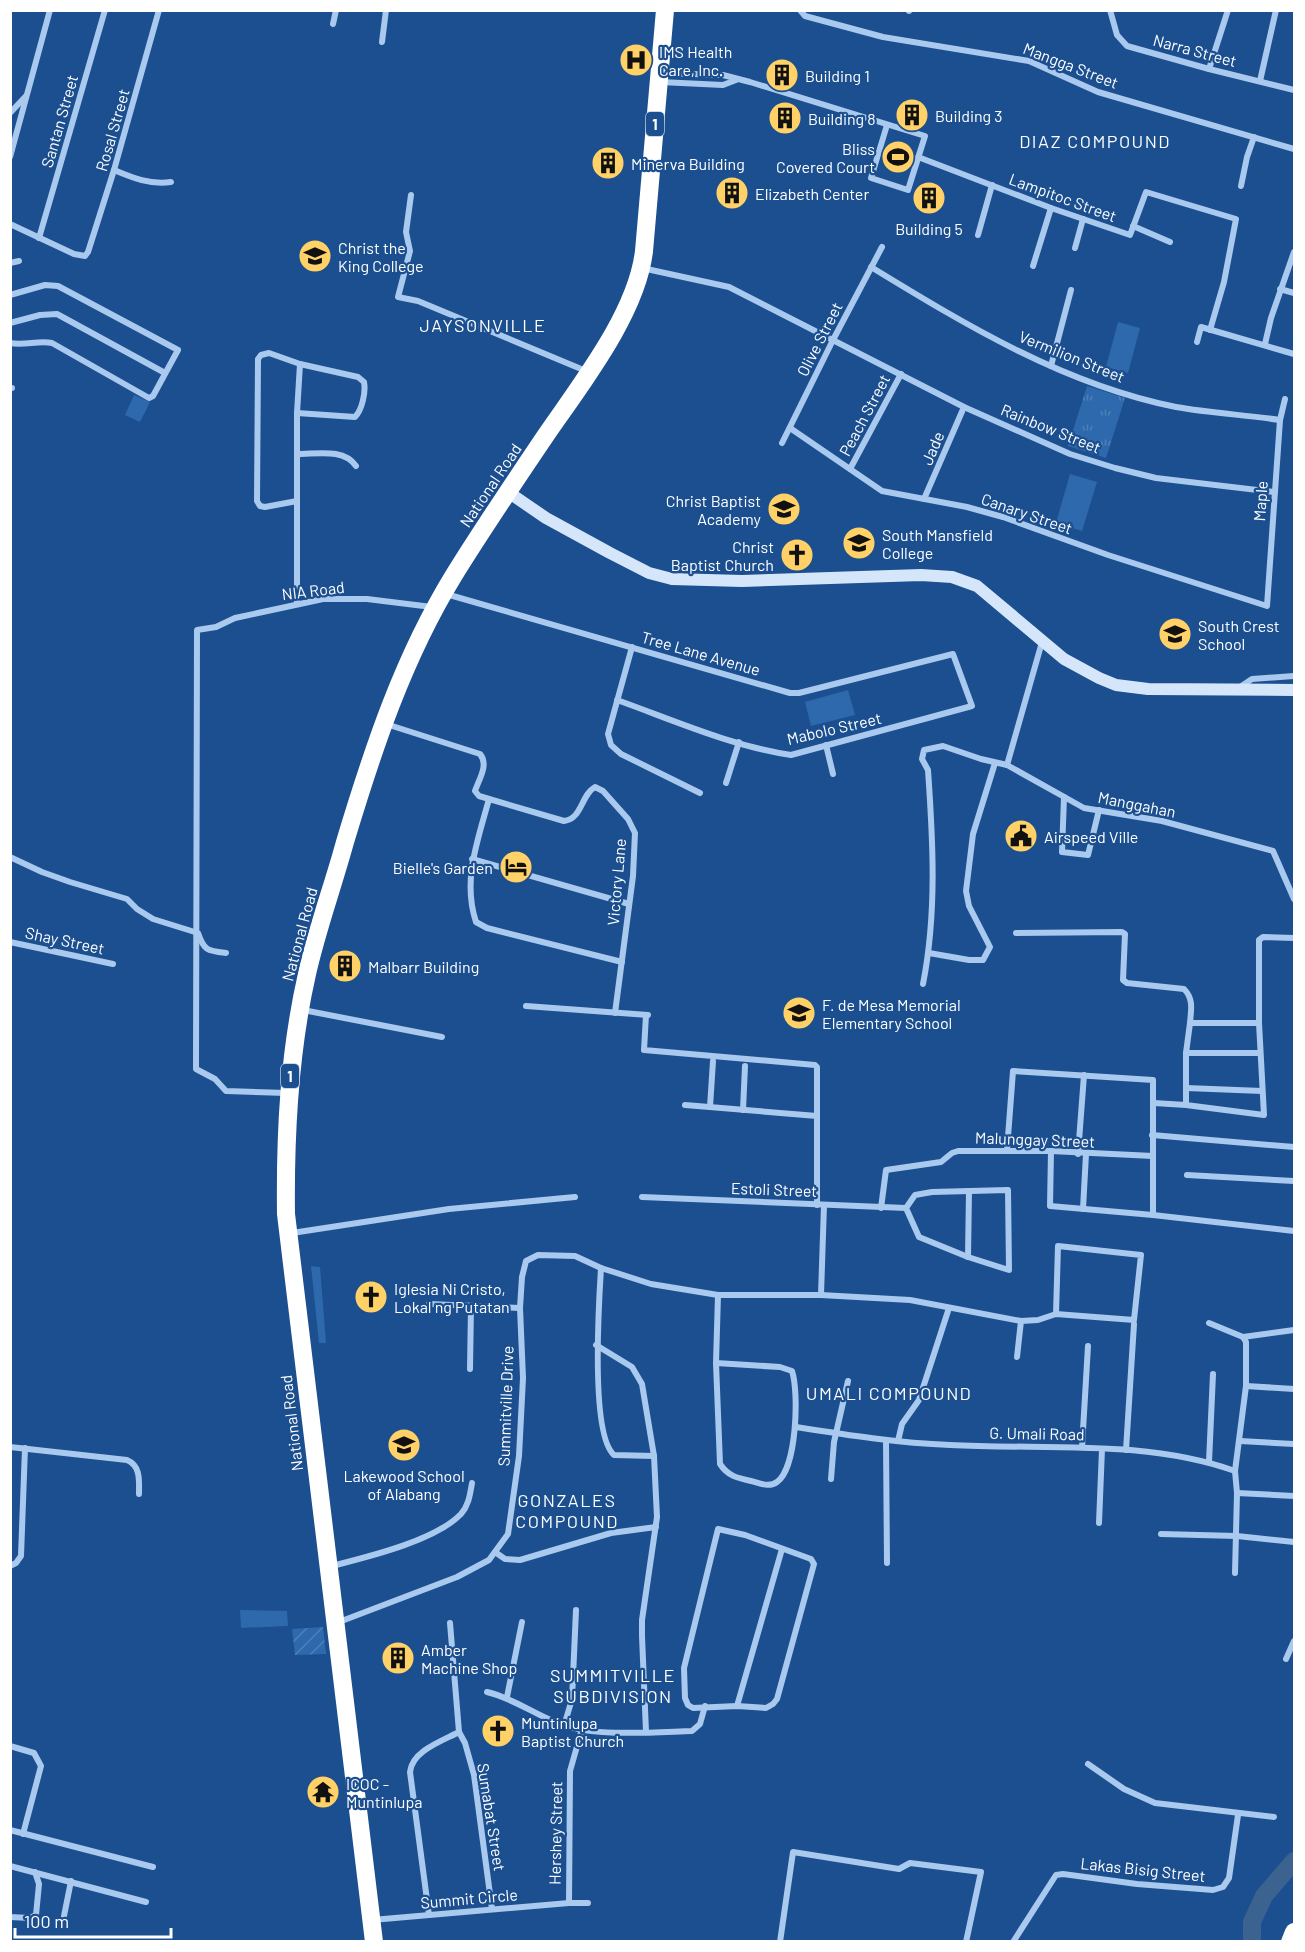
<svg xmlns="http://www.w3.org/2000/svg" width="1305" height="1952" viewBox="0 0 1305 1952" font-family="Barlow,sans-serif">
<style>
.grass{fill:#2e69ad}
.park{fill:url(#park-tufts)}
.garden{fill:url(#garden-furrows)}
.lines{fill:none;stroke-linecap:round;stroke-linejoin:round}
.river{stroke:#3c6290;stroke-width:18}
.street{stroke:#a9c9ee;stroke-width:6}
.secondary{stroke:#d6e6fa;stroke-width:12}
.highway{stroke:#fff;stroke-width:18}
.labels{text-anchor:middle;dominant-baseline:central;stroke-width:4.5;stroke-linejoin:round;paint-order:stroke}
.shield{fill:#1b4f8f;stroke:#bbcadd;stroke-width:1.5}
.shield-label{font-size:15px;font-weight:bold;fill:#fff}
.street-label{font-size:16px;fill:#fff;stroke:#1b4f8f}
.poi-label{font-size:16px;fill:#fff;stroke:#1b4f8f;text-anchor:start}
.neighbourhood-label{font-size:18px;letter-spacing:1.5px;fill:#fff;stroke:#1b4f8f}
</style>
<defs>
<pattern id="park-tufts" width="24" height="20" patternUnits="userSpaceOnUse" patternTransform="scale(1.5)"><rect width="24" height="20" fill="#2e69ad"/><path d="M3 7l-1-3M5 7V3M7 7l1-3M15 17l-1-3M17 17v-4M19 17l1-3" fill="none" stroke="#4d80b9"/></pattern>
<pattern id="garden-furrows" width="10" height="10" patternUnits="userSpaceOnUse" patternTransform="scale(1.5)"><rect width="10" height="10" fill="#2e69ad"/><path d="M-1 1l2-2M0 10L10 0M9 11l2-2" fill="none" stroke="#4d80b9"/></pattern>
</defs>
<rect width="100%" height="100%" fill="#1b4f8f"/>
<!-- grass -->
<g class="grass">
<path d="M 1118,322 L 1140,328 L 1128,373 L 1106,367 Z"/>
<path d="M 134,395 L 150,402 L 140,422 L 125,415 Z"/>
<path d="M 1070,474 L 1097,482 L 1082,531 L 1056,523 Z"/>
<path d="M 848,690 L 855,715 L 811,726 L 805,702 Z"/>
<path d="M 311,1266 L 320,1267 L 326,1343 L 319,1343 Z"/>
<path d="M 240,1610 L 287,1611 L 288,1626 L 241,1628 Z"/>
</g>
<!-- park -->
<path class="park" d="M 1087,386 L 1125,398 L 1106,458 L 1068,446 Z"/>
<!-- garden -->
<path class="garden" d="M 323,1627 L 326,1654 L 295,1655 L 292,1629 Z"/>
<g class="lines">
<!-- river -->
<path class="river" d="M 1252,1942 L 1252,1922 L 1264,1896 L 1294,1861"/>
<!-- street -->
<g class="street">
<path d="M 800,10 L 805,16 L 883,37 L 1029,61 L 1098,92 L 1294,149"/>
<path d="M 1110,10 L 1117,35 L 1127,46 L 1209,69 L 1294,90"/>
<path d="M 909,11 L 909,10"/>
<path d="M 333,24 L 336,10"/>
<path d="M 382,42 L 386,10"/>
<path d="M 1209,69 L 1228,10"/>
<path d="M 663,73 L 723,75 L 750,82 L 925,136 L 908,190 L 871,178 L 887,125"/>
<path d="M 1260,81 L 1276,10"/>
<path d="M 660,82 L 723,85 L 736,80"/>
<path d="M 10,113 L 26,96"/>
<path d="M 10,157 L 50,10"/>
<path d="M 918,157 L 1051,208 L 1130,235 L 1146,192 L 1236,219 L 1224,282 L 1210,330"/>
<path d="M 114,170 C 133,178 150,185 171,182"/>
<path d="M 1241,186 L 1247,157 L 1254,137"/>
<path d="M 411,195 L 406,232 L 410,251 L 398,297 L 418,301 L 586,371"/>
<path d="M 10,224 L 74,254 L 85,256 L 88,252 L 114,170 L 159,10"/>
<path d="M 1133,226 L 1170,242"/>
<path d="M 978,235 L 992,185"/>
<path d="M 39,238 L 105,10"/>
<path d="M 1075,248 L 1083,219"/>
<path d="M 10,263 L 19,261"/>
<path d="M 1033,266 L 1051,208"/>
<path d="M 871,267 C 966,325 1065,385 1176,407 C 1210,413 1246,415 1280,420"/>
<path d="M 642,268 L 729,287 L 964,407 L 1070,454 L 1115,468 L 1156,478 L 1274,492"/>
<path d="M 1280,289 L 1294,293"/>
<path d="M 10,295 L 45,285 L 58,286 L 178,350 L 153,396 L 149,398 L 52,343 C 38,340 25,346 10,343"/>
<path d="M 10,323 L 40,315 L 57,314 L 165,373"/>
<path d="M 1197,342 L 1201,327 L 1294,354"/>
<path d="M 1265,344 L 1271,318 L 1294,252"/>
<path d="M 1051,366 L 1071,290"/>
<path d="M 10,388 L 12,388"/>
<path d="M 790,428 L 882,491 L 967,507 L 1003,517 L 1108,555 L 1267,606 L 1280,420 L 1285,399"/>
<path d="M 782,443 L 833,340 L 882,247"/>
<path d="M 298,454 C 317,454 344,448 356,466"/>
<path d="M 850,469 L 901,374"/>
<path d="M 924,499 L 964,407"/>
<path d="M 297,501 L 265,507 L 260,506 L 257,501 L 258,359 L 261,355 L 269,353 L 300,364 L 358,377 L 364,382 C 366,392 362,410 355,417 L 297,413"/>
<path d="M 446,594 L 790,693 L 799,693 L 953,654 L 972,706 L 791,755 C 731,746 673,720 617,700"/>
<path d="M 297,604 L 297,413 L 300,364"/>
<path d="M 632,647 L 608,734 L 611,745 L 621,754 L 700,793"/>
<path d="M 1240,687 L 1252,679 L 1294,676"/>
<path d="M 386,724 L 480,754 C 489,765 479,779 475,791 L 479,796 L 564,821 C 582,819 581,795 595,787 L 603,791 L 628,819 L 635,833 L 633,876 L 615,1013"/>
<path d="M 826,745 L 833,774"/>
<path d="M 1007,765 L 1042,642"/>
<path d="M 726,783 L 739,742"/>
<path d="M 1064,797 L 1062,852 L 1088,855 L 1099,810"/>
<path d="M 489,799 C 478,840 462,880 476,922 L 487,928 L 622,962"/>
<path d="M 10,857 L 42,872 L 70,882 L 127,899 L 137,909 L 153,919 L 198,933 C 204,951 208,951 226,953"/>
<path d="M 472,859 L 629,904"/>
<path d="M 1016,933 L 1122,932 L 1125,934 L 1123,980 L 1127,983 L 1184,989 C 1194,999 1191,1010 1190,1023"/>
<path d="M 10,942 L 113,964"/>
<path d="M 929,953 L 969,960 L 983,960 L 990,947 L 969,906 L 966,891 L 973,834 L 995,763"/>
<path d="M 923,984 C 937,913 933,841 928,770 L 922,759 L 924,750 L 943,746 L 981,759 L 1007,765 L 1084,808 L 1162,821 L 1273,851 L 1294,899"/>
<path d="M 526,1006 L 648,1015"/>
<path d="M 303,1010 L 442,1037"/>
<path d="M 646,1015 L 644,1050 L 815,1065 L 817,1067 L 817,1205"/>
<path d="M 1259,1023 L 1259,940 L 1263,937 L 1294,938"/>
<path d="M 1186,1053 L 1260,1053"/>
<path d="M 1186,1088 L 1262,1091"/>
<path d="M 287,1093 L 226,1091 L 215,1079 L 196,1069 L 197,630 L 216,627 L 235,618 L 323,599 L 367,599 L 432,607"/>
<path d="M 1154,1103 L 1186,1105 L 1264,1115 L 1259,1023 L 1190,1023 L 1186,1053 L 1186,1105"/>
<path d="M 685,1105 L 817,1116"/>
<path d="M 710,1107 L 713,1061"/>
<path d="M 743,1110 L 745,1066"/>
<path d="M 1152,1135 L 1294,1147"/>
<path d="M 1007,1150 L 1013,1071 L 1153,1080 L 1153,1215"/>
<path d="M 1051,1151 L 1050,1206 L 1153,1215 L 1294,1231"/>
<path d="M 1078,1154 L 1084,1075"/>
<path d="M 1187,1175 L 1294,1181"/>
<path d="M 1008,1190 L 1009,1270 L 968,1257 L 919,1237 L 906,1208 L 915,1195 L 932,1192 Z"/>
<path d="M 642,1197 L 906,1208"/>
<path d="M 881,1208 L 886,1170 L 941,1162 L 952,1153 L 958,1151 L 1051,1151 L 1153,1156"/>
<path d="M 1083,1209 L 1086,1154"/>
<path d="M 292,1233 L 449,1209 L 575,1197"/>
<path d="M 968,1257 L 969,1191"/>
<path d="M 601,1268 C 599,1301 590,1434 614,1455 L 654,1456"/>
<path d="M 821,1295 L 824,1205"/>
<path d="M 429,1304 L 520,1308"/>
<path d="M 1209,1323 L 1243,1337 L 1246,1342 L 1246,1386 L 1235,1471 L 1237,1493 L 1235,1573"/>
<path d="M 1243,1337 L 1294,1330"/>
<path d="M 596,1345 L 632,1367 L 642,1384 L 654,1456 L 657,1517 L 642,1620 L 642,1634"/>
<path d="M 1017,1357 L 1021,1321"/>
<path d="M 716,1363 L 780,1367 L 792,1371 C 799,1392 797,1468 777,1482 C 769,1488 760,1483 751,1481 C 737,1478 728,1476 720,1464 L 716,1363 L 718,1295"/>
<path d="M 470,1369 L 471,1306"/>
<path d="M 1246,1386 L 1294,1389"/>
<path d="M 796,1427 C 847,1435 898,1443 950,1445 C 1045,1450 1144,1439 1235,1471"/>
<path d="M 886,1441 L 887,1563"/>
<path d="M 898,1441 L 902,1424 L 919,1400 L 949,1308"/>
<path d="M 1240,1441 L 1294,1444"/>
<path d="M 10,1447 L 127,1460 C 141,1466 139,1481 139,1494"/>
<path d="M 1082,1447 L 1088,1346"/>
<path d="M 1126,1450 L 1134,1324"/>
<path d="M 1209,1462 L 1213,1374"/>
<path d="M 831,1479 L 834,1442 L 848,1381"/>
<path d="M 1237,1493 L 1294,1496"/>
<path d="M 1099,1523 L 1102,1449"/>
<path d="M 718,1529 L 745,1535 L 811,1559 L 814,1564 L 777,1699 L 773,1704 L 766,1708 L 737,1706 L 693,1708 L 688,1705 L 685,1698 L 684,1668 Z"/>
<path d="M 1161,1534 L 1237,1536 L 1294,1542"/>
<path d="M 495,1552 L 505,1559 L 520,1560 L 611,1533 L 656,1527"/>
<path d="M 10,1566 L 16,1563 L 21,1556 L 25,1448"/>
<path d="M 332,1566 C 367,1557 435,1541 461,1514 C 469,1505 470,1494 472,1483"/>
<path d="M 339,1622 L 457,1577 L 489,1560 L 508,1534 L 519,1456 L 523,1378 L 520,1308 L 522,1277 L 526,1261 L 538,1255 L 575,1256 L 601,1268 L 651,1284 L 718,1295 L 821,1295 L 910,1300 L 1021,1321 L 1038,1320 L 1056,1314 L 1058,1246 L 1141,1255 L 1134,1320 L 1056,1314"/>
<path d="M 450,1623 L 459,1732 L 465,1743 L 474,1775 L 492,1909"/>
<path d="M 642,1636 L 646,1732"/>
<path d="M 1286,1659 L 1294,1641"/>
<path d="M 487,1692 C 516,1699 536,1716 563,1725 C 595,1737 657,1732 692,1731 L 700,1724 L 705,1706"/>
<path d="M 507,1697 L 522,1622"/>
<path d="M 737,1706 L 782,1549"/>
<path d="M 564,1726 L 572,1699 L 576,1610"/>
<path d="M 10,1746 L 34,1753 L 41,1766 L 23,1834"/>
<path d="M 1088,1764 L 1124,1789 L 1155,1803 L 1274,1817"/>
<path d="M 10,1830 L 153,1867"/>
<path d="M 10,1866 L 146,1902"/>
<path d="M 569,1903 L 570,1771 L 582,1729"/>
<path d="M 429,1915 L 410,1772 C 412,1751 442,1741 459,1732"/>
<path d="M 64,1916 L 71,1881"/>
<path d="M 10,1917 L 30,1918 L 36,1915 L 39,1884 L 35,1872"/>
<path d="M 372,1920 L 569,1903 L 588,1903"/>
<path d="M 780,1942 L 793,1852 L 899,1869 L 910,1863 L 981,1872 L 966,1942"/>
<path d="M 1013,1942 L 1056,1875 L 1063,1874 L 1137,1884 L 1213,1890 L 1223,1887 L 1229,1878 L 1238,1815"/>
</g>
<!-- secondary -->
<path class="secondary" d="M 508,492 L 546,518 L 610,553 L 649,573 L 672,579 L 742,581 L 921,575 L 952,577 L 977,586 L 1064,659 L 1099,678 L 1116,685 L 1148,689 L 1294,690"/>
<!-- highway -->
<g class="highway">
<path d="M 374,1942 L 286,1214 C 285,1133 289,1053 307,974 C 317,929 333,886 345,842 C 373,749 403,658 454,575 C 483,528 515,481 546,435 C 581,384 637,313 644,251 L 665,10"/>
<path d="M 1290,1942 L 1294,1932"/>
</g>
</g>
<!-- icons -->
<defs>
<symbol id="hospital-disc" viewBox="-11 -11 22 22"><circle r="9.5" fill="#ffd166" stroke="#1b4f8f"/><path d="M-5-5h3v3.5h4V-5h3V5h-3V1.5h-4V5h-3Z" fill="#111"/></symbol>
<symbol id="building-disc" viewBox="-11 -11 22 22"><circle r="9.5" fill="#ffd166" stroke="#1b4f8f"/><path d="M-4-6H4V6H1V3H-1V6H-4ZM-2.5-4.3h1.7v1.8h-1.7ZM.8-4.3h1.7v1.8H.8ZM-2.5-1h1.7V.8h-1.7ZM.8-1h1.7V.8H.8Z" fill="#111"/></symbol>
<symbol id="stadium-disc" viewBox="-11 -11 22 22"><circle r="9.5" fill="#ffd166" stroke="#1b4f8f"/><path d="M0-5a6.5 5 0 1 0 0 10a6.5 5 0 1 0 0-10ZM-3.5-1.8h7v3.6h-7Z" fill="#111"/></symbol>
<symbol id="university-disc" viewBox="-11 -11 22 22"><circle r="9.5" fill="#ffd166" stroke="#1b4f8f"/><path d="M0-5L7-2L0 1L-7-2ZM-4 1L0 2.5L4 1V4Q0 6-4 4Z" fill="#111"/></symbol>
<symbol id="school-disc" viewBox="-11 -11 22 22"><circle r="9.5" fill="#ffd166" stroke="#1b4f8f"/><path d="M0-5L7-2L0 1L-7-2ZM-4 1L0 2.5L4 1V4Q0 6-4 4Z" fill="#111"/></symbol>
<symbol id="church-disc" viewBox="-11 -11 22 22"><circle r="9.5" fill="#ffd166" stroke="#1b4f8f"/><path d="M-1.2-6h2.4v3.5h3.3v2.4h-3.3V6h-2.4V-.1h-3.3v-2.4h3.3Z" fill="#111"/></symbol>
<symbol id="civic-disc" viewBox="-11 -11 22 22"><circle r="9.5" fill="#ffd166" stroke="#1b4f8f"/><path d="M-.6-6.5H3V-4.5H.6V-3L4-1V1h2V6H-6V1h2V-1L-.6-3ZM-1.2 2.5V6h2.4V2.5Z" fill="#111"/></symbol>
<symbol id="hotel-disc" viewBox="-11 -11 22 22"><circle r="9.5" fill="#ffd166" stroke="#1b4f8f"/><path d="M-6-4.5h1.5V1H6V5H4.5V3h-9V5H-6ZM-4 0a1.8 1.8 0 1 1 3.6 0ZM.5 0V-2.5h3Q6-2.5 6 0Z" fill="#111"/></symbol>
<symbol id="temple-disc" viewBox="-11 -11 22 22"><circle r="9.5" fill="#ffd166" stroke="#1b4f8f"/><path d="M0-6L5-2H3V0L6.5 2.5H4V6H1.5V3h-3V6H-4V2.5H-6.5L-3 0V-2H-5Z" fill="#111"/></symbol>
</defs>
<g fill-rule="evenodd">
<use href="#hospital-disc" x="617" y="41" width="38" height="38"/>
<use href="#building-disc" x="763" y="56" width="38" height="38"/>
<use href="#building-disc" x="893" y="96" width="38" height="38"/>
<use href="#building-disc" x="766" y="99" width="38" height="38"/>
<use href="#stadium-disc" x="879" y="138" width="38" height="38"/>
<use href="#building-disc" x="589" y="144" width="38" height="38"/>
<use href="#building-disc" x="713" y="174" width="38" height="38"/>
<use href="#building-disc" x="910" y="179" width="38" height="38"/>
<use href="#university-disc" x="296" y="237" width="38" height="38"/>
<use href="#school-disc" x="765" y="490" width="38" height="38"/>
<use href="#university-disc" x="840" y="524" width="38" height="38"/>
<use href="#church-disc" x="778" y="536" width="38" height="38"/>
<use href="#school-disc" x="1156" y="615" width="38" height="38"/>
<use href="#civic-disc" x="1002" y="817" width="38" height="38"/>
<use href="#hotel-disc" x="497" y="848" width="38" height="38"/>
<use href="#building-disc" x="326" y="947" width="38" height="38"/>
<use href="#school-disc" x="780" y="994" width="38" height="38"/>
<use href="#church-disc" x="352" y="1278" width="38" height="38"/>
<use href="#school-disc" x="385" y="1426" width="38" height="38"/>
<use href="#building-disc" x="379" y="1639" width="38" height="38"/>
<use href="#church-disc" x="479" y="1712" width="38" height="38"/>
<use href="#temple-disc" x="304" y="1773" width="38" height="38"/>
</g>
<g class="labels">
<!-- shield labels -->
<g class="shield">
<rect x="646" y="112" width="18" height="24" rx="4.5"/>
<rect x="281" y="1064" width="18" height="24" rx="4.5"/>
</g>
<g class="shield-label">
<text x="655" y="124">1</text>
<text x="290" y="1076">1</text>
</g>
<!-- street labels -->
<g class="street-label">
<text transform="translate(1195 50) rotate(15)">Narra Street</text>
<text transform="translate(1071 65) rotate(21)">Mangga Street</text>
<text transform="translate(59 121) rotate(-74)">Santan Street</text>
<text transform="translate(112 130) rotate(-74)">Rosal Street</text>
<text transform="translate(1063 197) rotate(20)">Lampitoc Street</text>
<text transform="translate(819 339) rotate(-63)">Olive Street</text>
<text transform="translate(1072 356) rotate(22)">Vermilion Street</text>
<text transform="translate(864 415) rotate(-62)">Peach Street</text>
<text transform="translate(1051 428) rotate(22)">Rainbow Street</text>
<text transform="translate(932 448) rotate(-67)">Jade</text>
<text transform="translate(490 485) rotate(-56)">National Road</text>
<text transform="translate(1260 501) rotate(-86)">Maple</text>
<text transform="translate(1027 513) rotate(19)">Canary Street</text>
<text transform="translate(313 590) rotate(-7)">NIA Road</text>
<text transform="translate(701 653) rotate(16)">Tree Lane Avenue</text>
<text transform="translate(834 728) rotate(-13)">Mabolo Street</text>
<text transform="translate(1137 804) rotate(11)">Manggahan</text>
<text transform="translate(616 882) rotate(-85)">Victory Lane</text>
<text transform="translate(299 934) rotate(-75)">National Road</text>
<text transform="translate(65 940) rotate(12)">Shay Street</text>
<text transform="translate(1035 1139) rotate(2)">Malunggay Street</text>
<text transform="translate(774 1189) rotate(2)">Estoli Street</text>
<text transform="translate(505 1406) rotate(-88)">Summitville Drive</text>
<text transform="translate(291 1423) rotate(-97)">National Road</text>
<text transform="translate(1037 1433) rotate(1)">G. Umali Road</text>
<text transform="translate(492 1817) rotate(81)">Sumabat Street</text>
<text transform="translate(555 1833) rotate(-89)">Hershey Street</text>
<text transform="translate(1143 1869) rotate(6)">Lakas Bisig Street</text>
<text transform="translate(469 1898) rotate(-5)">Summit Circle</text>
</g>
<!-- poi labels -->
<g class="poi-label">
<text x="659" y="51">IMS Health<tspan x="659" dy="18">Care, Inc.</tspan></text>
<text x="805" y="75">Building 1</text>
<text x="935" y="115">Building 3</text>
<text x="808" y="118">Building 8</text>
<text x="875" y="148" text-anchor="end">Bliss<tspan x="875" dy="18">Covered Court</tspan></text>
<text x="631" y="163">Minerva Building</text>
<text x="755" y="193">Elizabeth Center</text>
<text x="929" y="228" text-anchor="middle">Building 5</text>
<text x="338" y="247">Christ the<tspan x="338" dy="18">King College</tspan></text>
<text x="761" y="500" text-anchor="end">Christ Baptist<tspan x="761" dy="18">Academy</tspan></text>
<text x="882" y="534">South Mansfield<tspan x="882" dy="18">College</tspan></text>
<text x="774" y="546" text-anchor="end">Christ<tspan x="774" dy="18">Baptist Church</tspan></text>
<text x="1198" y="625">South Crest<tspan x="1198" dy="18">School</tspan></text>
<text x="1044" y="836">Airspeed Ville</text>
<text x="493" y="867" text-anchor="end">Bielle's Garden</text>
<text x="368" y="966">Malbarr Building</text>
<text x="822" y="1004">F. de Mesa Memorial<tspan x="822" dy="18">Elementary School</tspan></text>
<text x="394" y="1288">Iglesia Ni Cristo,<tspan x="394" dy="18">Lokal ng Putatan</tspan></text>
<text x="404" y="1475" text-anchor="middle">Lakewood School<tspan x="404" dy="18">of Alabang</tspan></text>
<text x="421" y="1649">Amber<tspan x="421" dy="18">Machine Shop</tspan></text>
<text x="521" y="1722">Muntinlupa<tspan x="521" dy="18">Baptist Church</tspan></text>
<text x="346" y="1783">ICOC -<tspan x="346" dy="18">Muntinlupa</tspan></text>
</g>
<!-- neighbourhood labels -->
<g class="neighbourhood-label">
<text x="1095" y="141">DIAZ COMPOUND</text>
<text x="483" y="325">JAYSONVILLE</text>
<text x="889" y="1393">UMALI COMPOUND</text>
<text x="567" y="1500">GONZALES<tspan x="567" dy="21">COMPOUND</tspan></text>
<text x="613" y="1675">SUMMITVILLE<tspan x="613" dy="21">SUBDIVISION</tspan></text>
</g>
</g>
<!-- border -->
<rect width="1305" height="1952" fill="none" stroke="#ffffff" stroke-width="24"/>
<!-- scale -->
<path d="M15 1928v9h156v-9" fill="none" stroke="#ffffff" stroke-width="3"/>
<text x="24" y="1928" font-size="18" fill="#ffffff" stroke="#1b4f8f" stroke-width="4.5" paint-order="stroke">100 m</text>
</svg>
